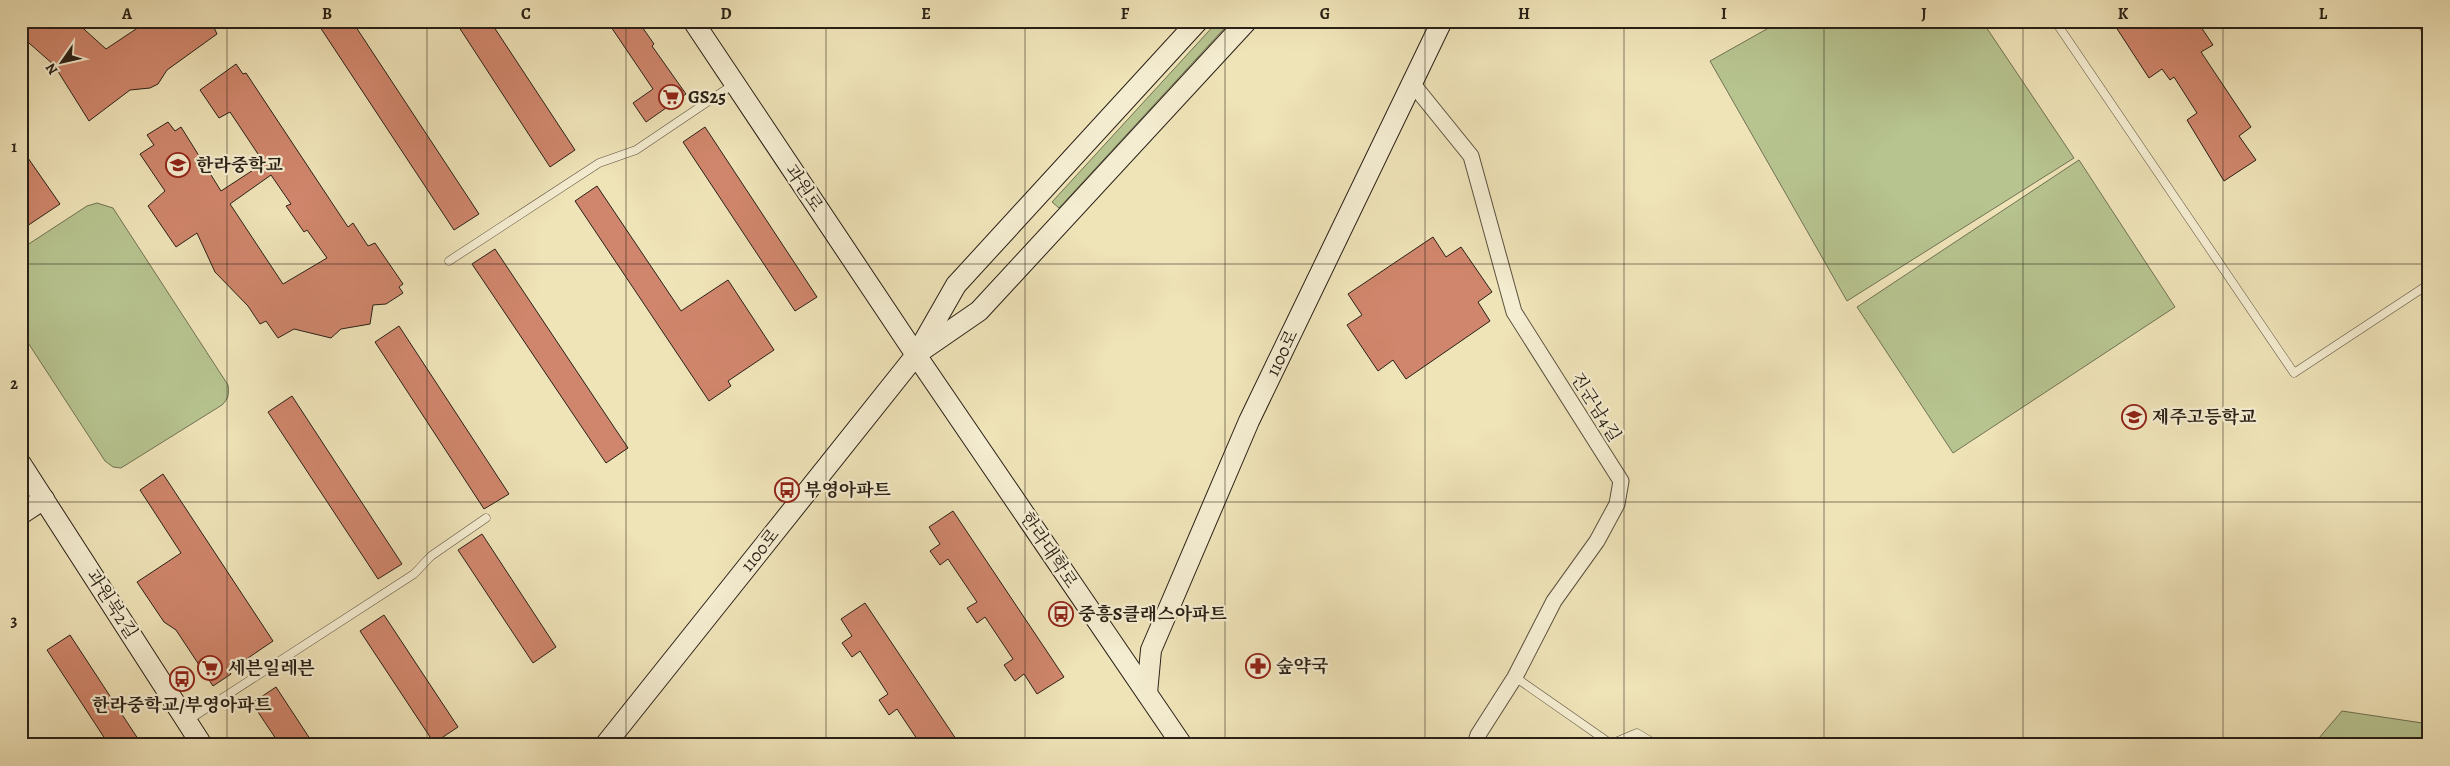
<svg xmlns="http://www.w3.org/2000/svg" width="2450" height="766" viewBox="0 0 2450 766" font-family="Alegreya,'Noto Serif KR',serif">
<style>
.green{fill:#b7c490;stroke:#707253}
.building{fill:#d0866c;stroke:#292016;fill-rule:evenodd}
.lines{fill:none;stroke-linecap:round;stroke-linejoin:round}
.lane-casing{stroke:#5a513e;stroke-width:9}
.street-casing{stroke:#5a513e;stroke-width:17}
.secondary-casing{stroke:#292016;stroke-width:22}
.lane{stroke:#f5edd1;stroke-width:8}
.street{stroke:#f5edd1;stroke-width:15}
.secondary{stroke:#f5edd1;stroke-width:20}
.grid{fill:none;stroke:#292016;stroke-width:1;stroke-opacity:0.55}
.labels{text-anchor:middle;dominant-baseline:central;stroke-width:4.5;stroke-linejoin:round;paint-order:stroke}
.poi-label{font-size:18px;font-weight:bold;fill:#292016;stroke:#f5edd1;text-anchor:start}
.street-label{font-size:18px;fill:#292016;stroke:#f5edd1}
.neatline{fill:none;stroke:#292016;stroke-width:2}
.grid-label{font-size:16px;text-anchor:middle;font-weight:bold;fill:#292016}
</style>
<rect width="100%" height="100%" fill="#efe3b8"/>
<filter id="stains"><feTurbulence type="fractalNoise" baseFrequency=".004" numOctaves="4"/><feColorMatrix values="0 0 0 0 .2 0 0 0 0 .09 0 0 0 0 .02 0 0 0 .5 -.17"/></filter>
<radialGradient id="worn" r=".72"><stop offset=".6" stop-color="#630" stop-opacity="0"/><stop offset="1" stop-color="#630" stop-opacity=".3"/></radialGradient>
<!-- green -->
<g class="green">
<path d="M 1218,21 L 1231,21 L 1059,208 L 1052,202 Z"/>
<path d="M 1781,21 L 1982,21 L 2074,158 L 1847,301 L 1710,61 Z"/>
<path d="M 2079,160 L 2175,307 L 1953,453 L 1857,307 Z"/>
<path d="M 97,203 L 113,208 L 228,385 C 229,394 229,398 222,405 L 121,468 L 113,467 L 105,461 L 21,332 L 21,249 L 87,206 Z"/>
<path d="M 2342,711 L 2429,724 L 2429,745 L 2313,745 Z"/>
</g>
<!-- building -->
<g class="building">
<path d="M 21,21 L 75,21 L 106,49 L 148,21 L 211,21 L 217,34 L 167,70 L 158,84 L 150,88 L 130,90 L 89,121 L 54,65 L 21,36 Z"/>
<path d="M 316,21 L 352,21 L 479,214 L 454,230 Z"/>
<path d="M 455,21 L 490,21 L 575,150 L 550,167 Z"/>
<path d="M 607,21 L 638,21 L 654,44 L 652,46 L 686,94 L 646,122 L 633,103 L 653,89 Z"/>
<path d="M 2112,21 L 2197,21 L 2213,45 L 2201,52 L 2251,127 L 2239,136 L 2256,160 L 2224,181 L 2187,120 L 2197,113 L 2174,77 L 2170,80 L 2162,69 L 2149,78 Z"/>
<path d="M 236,64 L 243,74 L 246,73 L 348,227 L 353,223 L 368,246 L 375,243 L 403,284 L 399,287 L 403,293 L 386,304 L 373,305 L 370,324 L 341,329 L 331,338 L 294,329 L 278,338 L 266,321 L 260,324 L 248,306 L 215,272 L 197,233 L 176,247 L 148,206 L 165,191 L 140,154 L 154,145 L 147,135 L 168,122 L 175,131 L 181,127 L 221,191 L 264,163 L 230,112 L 219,118 L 200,90 ZM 271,175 L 291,204 L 286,206 L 304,232 L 307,230 L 327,258 L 283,284 L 230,204 Z"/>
<path d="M 705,127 L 817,297 L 795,311 L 683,142 Z"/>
<path d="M 21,148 L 60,204 L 21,230 Z"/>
<path d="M 597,186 L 681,311 L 728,280 L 774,350 L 728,381 L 731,386 L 709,401 L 575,201 Z"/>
<path d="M 1433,237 L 1446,257 L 1461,247 L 1492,292 L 1478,302 L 1490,321 L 1406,379 L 1393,360 L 1378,371 L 1347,325 L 1362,315 L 1348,294 Z"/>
<path d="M 495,249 L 628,448 L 606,463 L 472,264 Z"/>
<path d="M 399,326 L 509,494 L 484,509 L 375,342 Z"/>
<path d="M 292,396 L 402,564 L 378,579 L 268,412 Z"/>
<path d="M 163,474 L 273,641 L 229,671 L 231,674 L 213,686 L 176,630 L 164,622 L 137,582 L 181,553 L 140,490 Z"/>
<path d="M 953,511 L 1064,677 L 1037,694 L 1024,674 L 1015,681 L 1004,665 L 1013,659 L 985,617 L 977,623 L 967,608 L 977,602 L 948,559 L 940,565 L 930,551 L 940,544 L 929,527 Z"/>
<path d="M 482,534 L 556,647 L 533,663 L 458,550 Z"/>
<path d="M 865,603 L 960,745 L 921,745 L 897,709 L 889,715 L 879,700 L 888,694 L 860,651 L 852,657 L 842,643 L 852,636 L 841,619 Z"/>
<path d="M 384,615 L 458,727 L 434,743 L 360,631 Z"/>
<path d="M 70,635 L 142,745 L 109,745 L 47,650 Z"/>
<path d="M 276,687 L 314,745 L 280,745 L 252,703 Z"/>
</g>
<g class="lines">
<defs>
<g id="lane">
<path d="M 2055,21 L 2294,373 L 2429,284"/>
<path d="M 2420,21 L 2429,36"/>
<path d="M 449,261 L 599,163 L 636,150 L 734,84"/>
<path d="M 1515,677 L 1611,744 L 1637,733 L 1657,745"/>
<path d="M 187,721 L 414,574 L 431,556 L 486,518"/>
</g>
<path id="street" d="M 1412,83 L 1471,156 L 1514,312 L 1621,481 L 1617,504 L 1597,541 L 1554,601 L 1515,677 L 1478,735 L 1475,745"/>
<g id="secondary">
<path d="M 693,21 L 916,355 L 1182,745"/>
<path d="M 921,351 L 979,311 L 1247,21"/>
<path d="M 21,464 L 202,745"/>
<path d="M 21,514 L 44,499"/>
<path d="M 1147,693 L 1151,650 L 1249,421 L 1442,21"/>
<path d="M 605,745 L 916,355 L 956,285 L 1198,21"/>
</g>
</defs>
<!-- lane casing -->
<use href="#lane" class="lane-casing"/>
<!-- street casing -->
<use href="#street" class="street-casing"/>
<!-- secondary casing -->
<use href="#secondary" class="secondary-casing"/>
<!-- lane -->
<use href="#lane" class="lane"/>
<!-- street -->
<use href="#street" class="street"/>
<!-- secondary -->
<use href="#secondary" class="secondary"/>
</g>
<!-- grid -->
<path class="grid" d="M 227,21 L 227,745M 427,21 L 427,745M 626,21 L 626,745M 826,21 L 826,745M 1025,21 L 1025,745M 1225,21 L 1225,745M 1425,21 L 1425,745M 1624,21 L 1624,745M 1824,21 L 1824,745M 2023,21 L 2023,745M 2223,21 L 2223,745M 21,264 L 2429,264M 21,502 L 2429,502"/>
<!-- icons -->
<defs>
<symbol id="supermarket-ring" viewBox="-11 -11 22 22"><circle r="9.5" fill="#f5edd1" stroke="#8f2418" stroke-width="1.5"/><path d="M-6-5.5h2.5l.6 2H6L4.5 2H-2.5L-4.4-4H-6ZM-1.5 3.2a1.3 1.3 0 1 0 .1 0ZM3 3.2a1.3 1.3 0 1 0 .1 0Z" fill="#8f2418"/></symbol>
<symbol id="school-ring" viewBox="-11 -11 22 22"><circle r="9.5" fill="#f5edd1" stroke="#8f2418" stroke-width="1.5"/><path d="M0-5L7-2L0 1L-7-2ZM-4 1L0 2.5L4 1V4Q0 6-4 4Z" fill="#8f2418"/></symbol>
<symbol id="bus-ring" viewBox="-11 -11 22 22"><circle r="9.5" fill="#f5edd1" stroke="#8f2418" stroke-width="1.5"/><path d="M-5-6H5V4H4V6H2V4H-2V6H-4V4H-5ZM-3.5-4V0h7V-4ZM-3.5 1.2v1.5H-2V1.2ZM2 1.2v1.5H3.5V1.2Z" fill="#8f2418"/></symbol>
<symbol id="pharmacy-ring" viewBox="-11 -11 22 22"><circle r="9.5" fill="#f5edd1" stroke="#8f2418" stroke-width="1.5"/><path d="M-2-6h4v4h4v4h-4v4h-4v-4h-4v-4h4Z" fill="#8f2418"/></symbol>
</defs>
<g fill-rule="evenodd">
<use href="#supermarket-ring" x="657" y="83" width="28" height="28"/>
<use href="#school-ring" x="164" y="151" width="28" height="28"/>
<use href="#school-ring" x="2120" y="403" width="28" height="28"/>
<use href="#bus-ring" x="773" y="476" width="28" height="28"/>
<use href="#bus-ring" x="1047" y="600" width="28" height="28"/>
<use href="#pharmacy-ring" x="1244" y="652" width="28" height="28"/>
<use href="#supermarket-ring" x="196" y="654" width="28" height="28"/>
<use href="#bus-ring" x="168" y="665" width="28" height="28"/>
</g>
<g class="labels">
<!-- poi labels -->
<g class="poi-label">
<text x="688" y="97">GS25</text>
<text x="196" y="165">한라중학교</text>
<text x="2152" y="417">제주고등학교</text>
<text x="804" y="490">부영아파트</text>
<text x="1078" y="614">중흥S클래스아파트</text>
<text x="1276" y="666">숲약국</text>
<text x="228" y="668">세븐일레븐</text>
<text x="182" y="705" text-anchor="middle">한라중학교/부영아파트</text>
</g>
<!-- street labels -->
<g class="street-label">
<text transform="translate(804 188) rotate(56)">과원로</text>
<text transform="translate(1282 353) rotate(-64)">1100로</text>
<text transform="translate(1596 407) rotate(58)">진군남4길</text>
<text transform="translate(760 550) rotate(-51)">1100로</text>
<text transform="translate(1049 550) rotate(56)">한라대학로</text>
<text transform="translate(112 604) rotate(57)">과원북2길</text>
</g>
</g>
<!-- margin -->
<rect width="2450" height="766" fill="none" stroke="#efe3b8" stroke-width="55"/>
<!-- north arrow -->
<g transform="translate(62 62) rotate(236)" stroke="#f5edd1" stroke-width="4" paint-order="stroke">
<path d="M0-4L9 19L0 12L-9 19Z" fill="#292016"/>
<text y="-8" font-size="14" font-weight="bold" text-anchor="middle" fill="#292016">N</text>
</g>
<rect x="28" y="28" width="2394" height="710" class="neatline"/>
<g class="grid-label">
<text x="127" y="19">A</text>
<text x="327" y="19">B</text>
<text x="526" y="19">C</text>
<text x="726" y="19">D</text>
<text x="926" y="19">E</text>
<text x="1125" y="19">F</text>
<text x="1325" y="19">G</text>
<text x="1524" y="19">H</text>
<text x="1724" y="19">I</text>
<text x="1924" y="19">J</text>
<text x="2123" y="19">K</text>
<text x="2323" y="19">L</text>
<text x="14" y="152">1</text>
<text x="14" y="389">2</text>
<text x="14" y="626">3</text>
</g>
<rect width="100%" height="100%" filter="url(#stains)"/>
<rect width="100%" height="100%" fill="url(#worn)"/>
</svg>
